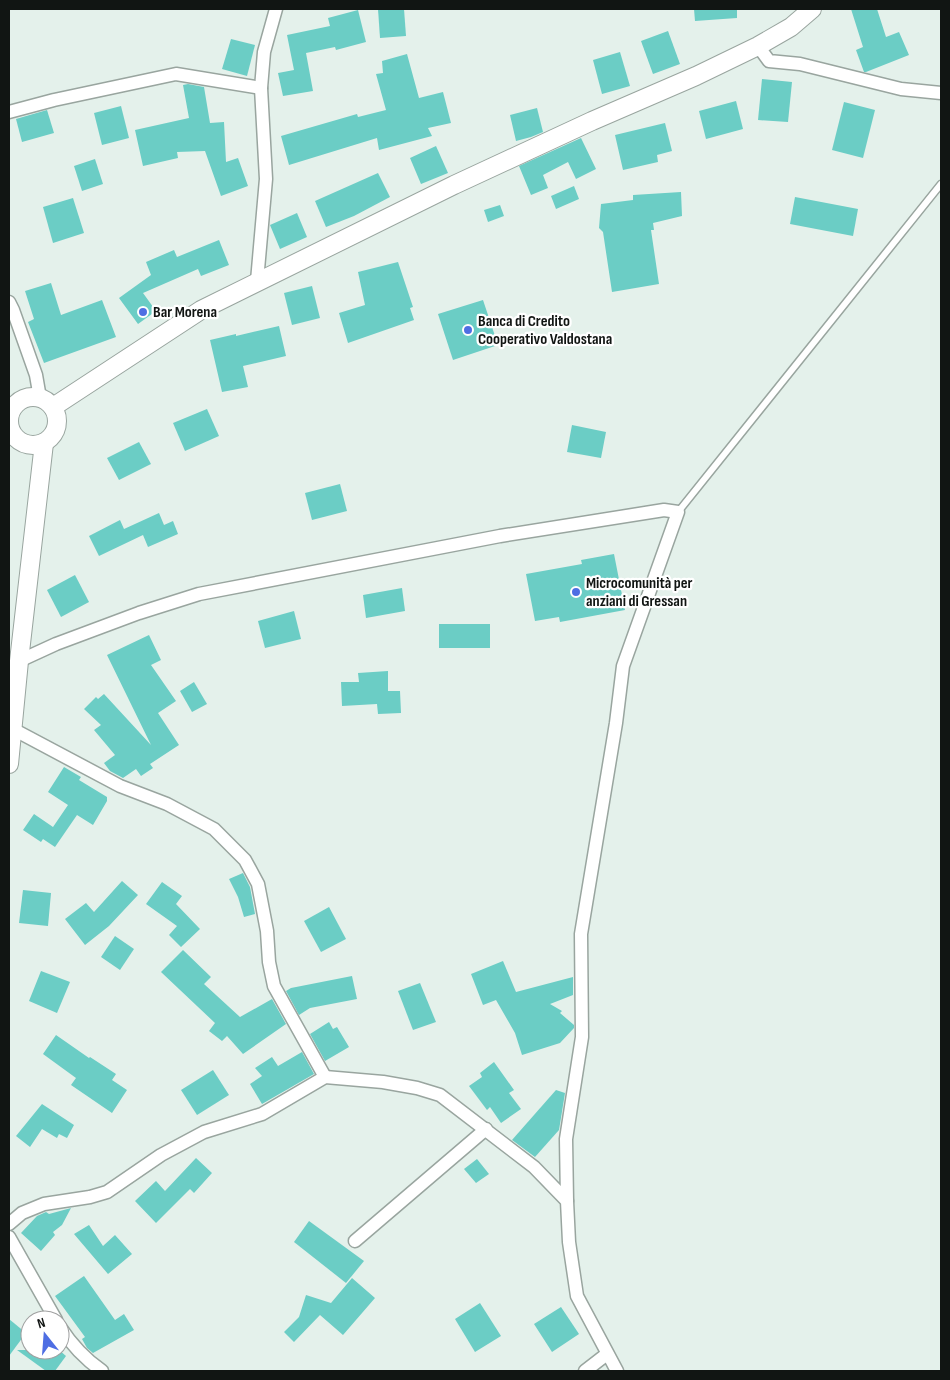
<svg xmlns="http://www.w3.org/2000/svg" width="950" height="1380" viewBox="0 0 950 1380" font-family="'Sofia Sans Condensed',sans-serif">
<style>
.building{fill:#6bcdc5}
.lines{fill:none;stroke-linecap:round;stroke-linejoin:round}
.lane-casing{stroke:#99a59f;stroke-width:9}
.street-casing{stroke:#99a59f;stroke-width:15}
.secondary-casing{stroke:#99a59f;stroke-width:20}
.lane{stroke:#fff;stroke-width:6}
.street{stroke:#fff;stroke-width:12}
.secondary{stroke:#fff;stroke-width:18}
.poi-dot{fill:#4e6ee3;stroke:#fff;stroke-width:2}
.labels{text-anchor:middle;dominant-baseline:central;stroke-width:4.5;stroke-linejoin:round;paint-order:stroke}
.poi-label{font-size:16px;font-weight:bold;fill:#111513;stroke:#fff;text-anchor:start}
</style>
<rect width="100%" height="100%" fill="#e4f1eb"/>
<!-- building -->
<g class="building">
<path d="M 378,9 L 404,9 L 406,36 L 380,38 Z"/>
<path d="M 694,9 L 737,9 L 737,18 L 695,21 Z"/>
<path d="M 851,9 L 877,9 L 886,37 L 899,32 L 909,55 L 866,72 L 864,72 L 856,50 L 863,47 Z"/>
<path d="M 358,10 L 366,42 L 336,50 L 335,47 L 306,53 L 313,91 L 283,96 L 278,73 L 294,70 L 287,35 L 330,26 L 328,18 Z"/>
<path d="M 668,31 L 680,64 L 653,74 L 641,41 Z"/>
<path d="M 231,39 L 255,45 L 247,76 L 222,69 Z"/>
<path d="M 620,52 L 630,86 L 602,94 L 593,60 Z"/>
<path d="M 407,54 L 419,98 L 443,92 L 451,123 L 428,128 L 432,136 L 379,150 L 377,138 L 289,165 L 281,136 L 357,114 L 358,117 L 386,110 L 376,74 L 383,73 L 382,61 Z"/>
<path d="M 762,79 L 792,82 L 788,122 L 758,120 Z"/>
<path d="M 188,84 L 204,87 L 210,123 L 224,122 L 226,162 L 238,158 L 248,186 L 221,196 L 205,151 L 177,152 L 178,158 L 143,166 L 135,130 L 189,118 L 183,85 Z"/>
<path d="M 736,101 L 743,129 L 706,139 L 699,111 Z"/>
<path d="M 844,102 L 875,110 L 863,158 L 832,150 Z"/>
<path d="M 121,106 L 129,138 L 102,145 L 94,113 Z"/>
<path d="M 537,108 L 543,132 L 531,137 L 516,141 L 510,115 Z"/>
<path d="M 47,110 L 54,133 L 22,142 L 16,119 Z"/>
<path d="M 665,123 L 672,151 L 657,155 L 658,162 L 623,170 L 615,135 Z"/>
<path d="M 581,138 L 596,169 L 576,179 L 568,162 L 543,175 L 548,188 L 531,195 L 519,166 Z"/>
<path d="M 436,146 L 448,173 L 421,184 L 410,158 Z"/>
<path d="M 95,159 L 103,184 L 82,191 L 74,166 Z"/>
<path d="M 378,173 L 390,197 L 354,216 L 326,227 L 315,201 Z"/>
<path d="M 574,186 L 579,199 L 556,209 L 551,196 Z"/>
<path d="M 681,192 L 682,216 L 653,223 L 654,230 L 651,230 L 659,284 L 612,292 L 603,232 L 599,228 L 601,204 L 633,200 L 633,195 Z"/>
<path d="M 795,197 L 858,209 L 853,236 L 790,224 Z"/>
<path d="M 73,198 L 84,233 L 53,243 L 43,207 Z"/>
<path d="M 500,205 L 504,216 L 488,222 L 484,210 Z"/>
<path d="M 297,213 L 307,237 L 280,249 L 270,225 Z"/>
<path d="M 219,240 L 229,265 L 201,276 L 198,269 L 143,293 L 156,311 L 138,324 L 119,298 L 151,275 L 146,262 L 174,250 L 177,257 Z"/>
<path d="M 398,262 L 413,307 L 410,308 L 414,320 L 348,343 L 339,313 L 365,305 L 358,272 Z"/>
<path d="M 51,283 L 61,315 L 102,300 L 116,337 L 44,363 L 28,322 L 34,319 L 25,291 Z"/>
<path d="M 312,286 L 320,318 L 292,325 L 284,293 Z"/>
<path d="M 483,300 L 498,345 L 453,360 L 438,314 Z"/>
<path d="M 279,326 L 286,356 L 243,366 L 248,387 L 222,392 L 210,340 L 236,334 L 236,336 Z"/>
<path d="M 207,409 L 219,436 L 185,451 L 173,423 Z"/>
<path d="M 572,425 L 606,432 L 601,458 L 567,452 Z"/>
<path d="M 139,442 L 151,464 L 119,480 L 107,458 Z"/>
<path d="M 340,484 L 347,511 L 312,520 L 305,493 Z"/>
<path d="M 159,513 L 164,525 L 173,521 L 178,534 L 148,547 L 143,535 L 99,556 L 89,536 L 120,520 L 124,529 Z"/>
<path d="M 614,554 L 625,610 L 560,622 L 559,617 L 535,621 L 526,574 L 582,564 L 581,560 Z"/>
<path d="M 75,575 L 89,602 L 61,617 L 47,590 Z"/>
<path d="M 402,588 L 405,611 L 366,618 L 363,595 Z"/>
<path d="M 294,611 L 301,639 L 265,648 L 258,621 Z"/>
<rect x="439" y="624" width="51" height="24"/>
<path d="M 149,635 L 161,660 L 151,665 L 176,701 L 158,713 L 179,745 L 150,764 L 153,768 L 141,776 L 136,769 L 123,778 L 110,771 L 104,763 L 115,755 L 94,730 L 101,725 L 84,709 L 96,697 L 98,699 L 104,694 L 151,745 L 107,655 Z"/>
<path d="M 388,671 L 388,691 L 400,691 L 401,713 L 378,714 L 377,704 L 342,706 L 341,682 L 359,682 L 358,673 Z"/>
<path d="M 194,682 L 207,704 L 192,712 L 180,691 Z"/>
<path d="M 64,767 L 81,777 L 79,780 L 107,797 L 107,801 L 93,825 L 77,815 L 55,847 L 43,839 L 41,842 L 23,830 L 34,814 L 53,827 L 68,805 L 48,792 Z"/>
<path d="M 243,873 L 250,887 L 255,914 L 244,917 L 238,897 L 229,879 Z"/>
<path d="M 122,881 L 138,895 L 109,926 L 85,945 L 65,919 L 86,903 L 94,912 Z"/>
<path d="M 162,882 L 182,896 L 176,904 L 200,929 L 181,947 L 169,935 L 177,926 L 146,904 Z"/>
<path d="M 23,890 L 51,893 L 48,926 L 19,923 Z"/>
<path d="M 329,907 L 346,939 L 321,952 L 304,921 Z"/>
<path d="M 115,936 L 134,949 L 120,970 L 101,957 Z"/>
<path d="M 183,950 L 211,977 L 204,984 L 240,1017 L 272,999 L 286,1024 L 243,1054 L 227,1036 L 222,1041 L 209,1031 L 215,1023 L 161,972 Z"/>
<path d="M 503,961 L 516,992 L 573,977 L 573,995 L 550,1004 L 562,1011 L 560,1013 L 574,1025 L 574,1028 L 560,1043 L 522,1055 L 515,1033 L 496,1000 L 483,1005 L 471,974 Z"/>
<path d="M 41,971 L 70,982 L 57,1013 L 29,1001 Z"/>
<path d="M 352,976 L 357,999 L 310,1008 L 299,1015 L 286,991 L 291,988 Z"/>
<path d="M 420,983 L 436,1022 L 413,1030 L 398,991 Z"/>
<path d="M 329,1022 L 333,1029 L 337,1027 L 349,1047 L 325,1061 L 310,1034 Z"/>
<path d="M 56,1035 L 89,1058 L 90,1057 L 116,1074 L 112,1080 L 127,1090 L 112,1113 L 71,1085 L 76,1078 L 43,1054 Z"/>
<path d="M 302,1052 L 314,1074 L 262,1104 L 250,1084 L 262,1076 L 255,1068 L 272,1057 L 278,1066 Z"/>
<path d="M 494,1062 L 514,1090 L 509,1093 L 521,1109 L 501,1123 L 490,1107 L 487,1110 L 469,1086 L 482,1077 L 480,1073 Z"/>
<path d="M 213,1070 L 229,1095 L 197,1115 L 181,1090 Z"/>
<path d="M 556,1090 L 565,1093 L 559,1130 L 535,1157 L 512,1140 Z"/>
<path d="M 42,1104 L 74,1125 L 67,1138 L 59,1134 L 57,1138 L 42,1129 L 30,1147 L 16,1136 Z"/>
<path d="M 196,1158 L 212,1173 L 194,1193 L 190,1189 L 156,1223 L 135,1201 L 156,1181 L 165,1191 Z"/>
<path d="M 477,1159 L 489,1174 L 476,1183 L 464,1169 Z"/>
<path d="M 71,1208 L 62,1225 L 53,1232 L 55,1235 L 41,1251 L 21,1233 L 37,1216 L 46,1212 L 49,1214 Z"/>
<path d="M 309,1221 L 364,1261 L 346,1283 L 294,1242 Z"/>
<path d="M 89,1225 L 103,1246 L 115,1235 L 132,1254 L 108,1274 L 74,1234 Z"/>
<path d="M 84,1276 L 115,1320 L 124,1314 L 134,1330 L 93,1353 L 87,1348 L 82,1339 L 85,1337 L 55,1296 Z"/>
<path d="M 352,1278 L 375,1298 L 343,1335 L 320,1315 L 294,1342 L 284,1332 L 299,1317 L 306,1295 L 331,1303 Z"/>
<path d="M 480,1303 L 501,1336 L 475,1352 L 455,1319 Z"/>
<path d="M 561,1307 L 579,1334 L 552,1352 L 534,1324 Z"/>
<path d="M 9,1319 L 26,1333 L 9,1356 Z"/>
<path d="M 17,1350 L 59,1350 L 66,1356 L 55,1371 L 46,1371 Z"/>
</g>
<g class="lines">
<defs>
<path id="lane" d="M 678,512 L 941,184"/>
<g id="street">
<path d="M 758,46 L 769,61 L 800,64 L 901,89 L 941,93"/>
<path d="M 9,112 L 54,100 L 176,74 L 261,88"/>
<path d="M 257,281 L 266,179 L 261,88 L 264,52 L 276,9"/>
<path d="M 9,302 L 13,310 L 36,375 L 40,398"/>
<path d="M 19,661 L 56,644 L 139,613 L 199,594 L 500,536 L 664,510 L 678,512 L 623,666 L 616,723 L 581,934 L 582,1037 L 566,1139 L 567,1201"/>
<path d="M 9,727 L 120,786 L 167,804 L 214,829 L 245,860 L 258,884 L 267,931 L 269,962 L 274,986 L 325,1077"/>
<path d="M 9,1224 L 22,1213 L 44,1204 L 90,1197 L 107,1192 L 161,1155 L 204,1132 L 262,1114 L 325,1077 L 383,1082 L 417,1088 L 440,1095 L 534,1167 L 567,1201 L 569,1242 L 577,1296 L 617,1371"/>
<path d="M 9,1237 L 56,1320"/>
<path d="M 355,1241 L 486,1129"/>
<path d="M 60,1327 C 71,1344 85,1359 102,1371"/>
<path d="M 585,1371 L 607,1354"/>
</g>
<g id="secondary">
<circle cx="33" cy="421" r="24"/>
<path d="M 53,407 L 201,310 L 454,185 L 592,121 L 696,76 L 758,46 L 791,27 L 812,9"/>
<path d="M 9,764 L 19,661 L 44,443"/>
</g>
</defs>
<!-- lane casing -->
<use href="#lane" class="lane-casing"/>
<!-- street casing -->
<use href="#street" class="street-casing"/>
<!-- secondary casing -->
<use href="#secondary" class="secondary-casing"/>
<!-- lane -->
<use href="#lane" class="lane"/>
<!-- street -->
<use href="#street" class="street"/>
<!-- secondary -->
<use href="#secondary" class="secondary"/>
</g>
<!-- markers -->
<g class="poi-dot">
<circle cx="143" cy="312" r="5"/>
<circle cx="468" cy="330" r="5"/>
<circle cx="576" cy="592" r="5"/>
</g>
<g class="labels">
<!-- poi labels -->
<g class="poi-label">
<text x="153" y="312">Bar Morena</text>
<text x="478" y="321">Banca di Credito<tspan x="478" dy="18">Cooperativo Valdostana</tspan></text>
<text x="586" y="583">Microcomunità per<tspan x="586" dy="18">anziani di Gressan</tspan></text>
</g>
</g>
<!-- border -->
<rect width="950" height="1380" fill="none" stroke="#111513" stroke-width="20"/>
<!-- north arrow -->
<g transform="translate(45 1335) rotate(343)"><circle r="24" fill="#ffffff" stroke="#a0a1a1"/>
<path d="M0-4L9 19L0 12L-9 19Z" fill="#4e6ee3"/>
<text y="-8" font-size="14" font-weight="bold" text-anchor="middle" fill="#111513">N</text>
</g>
</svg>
